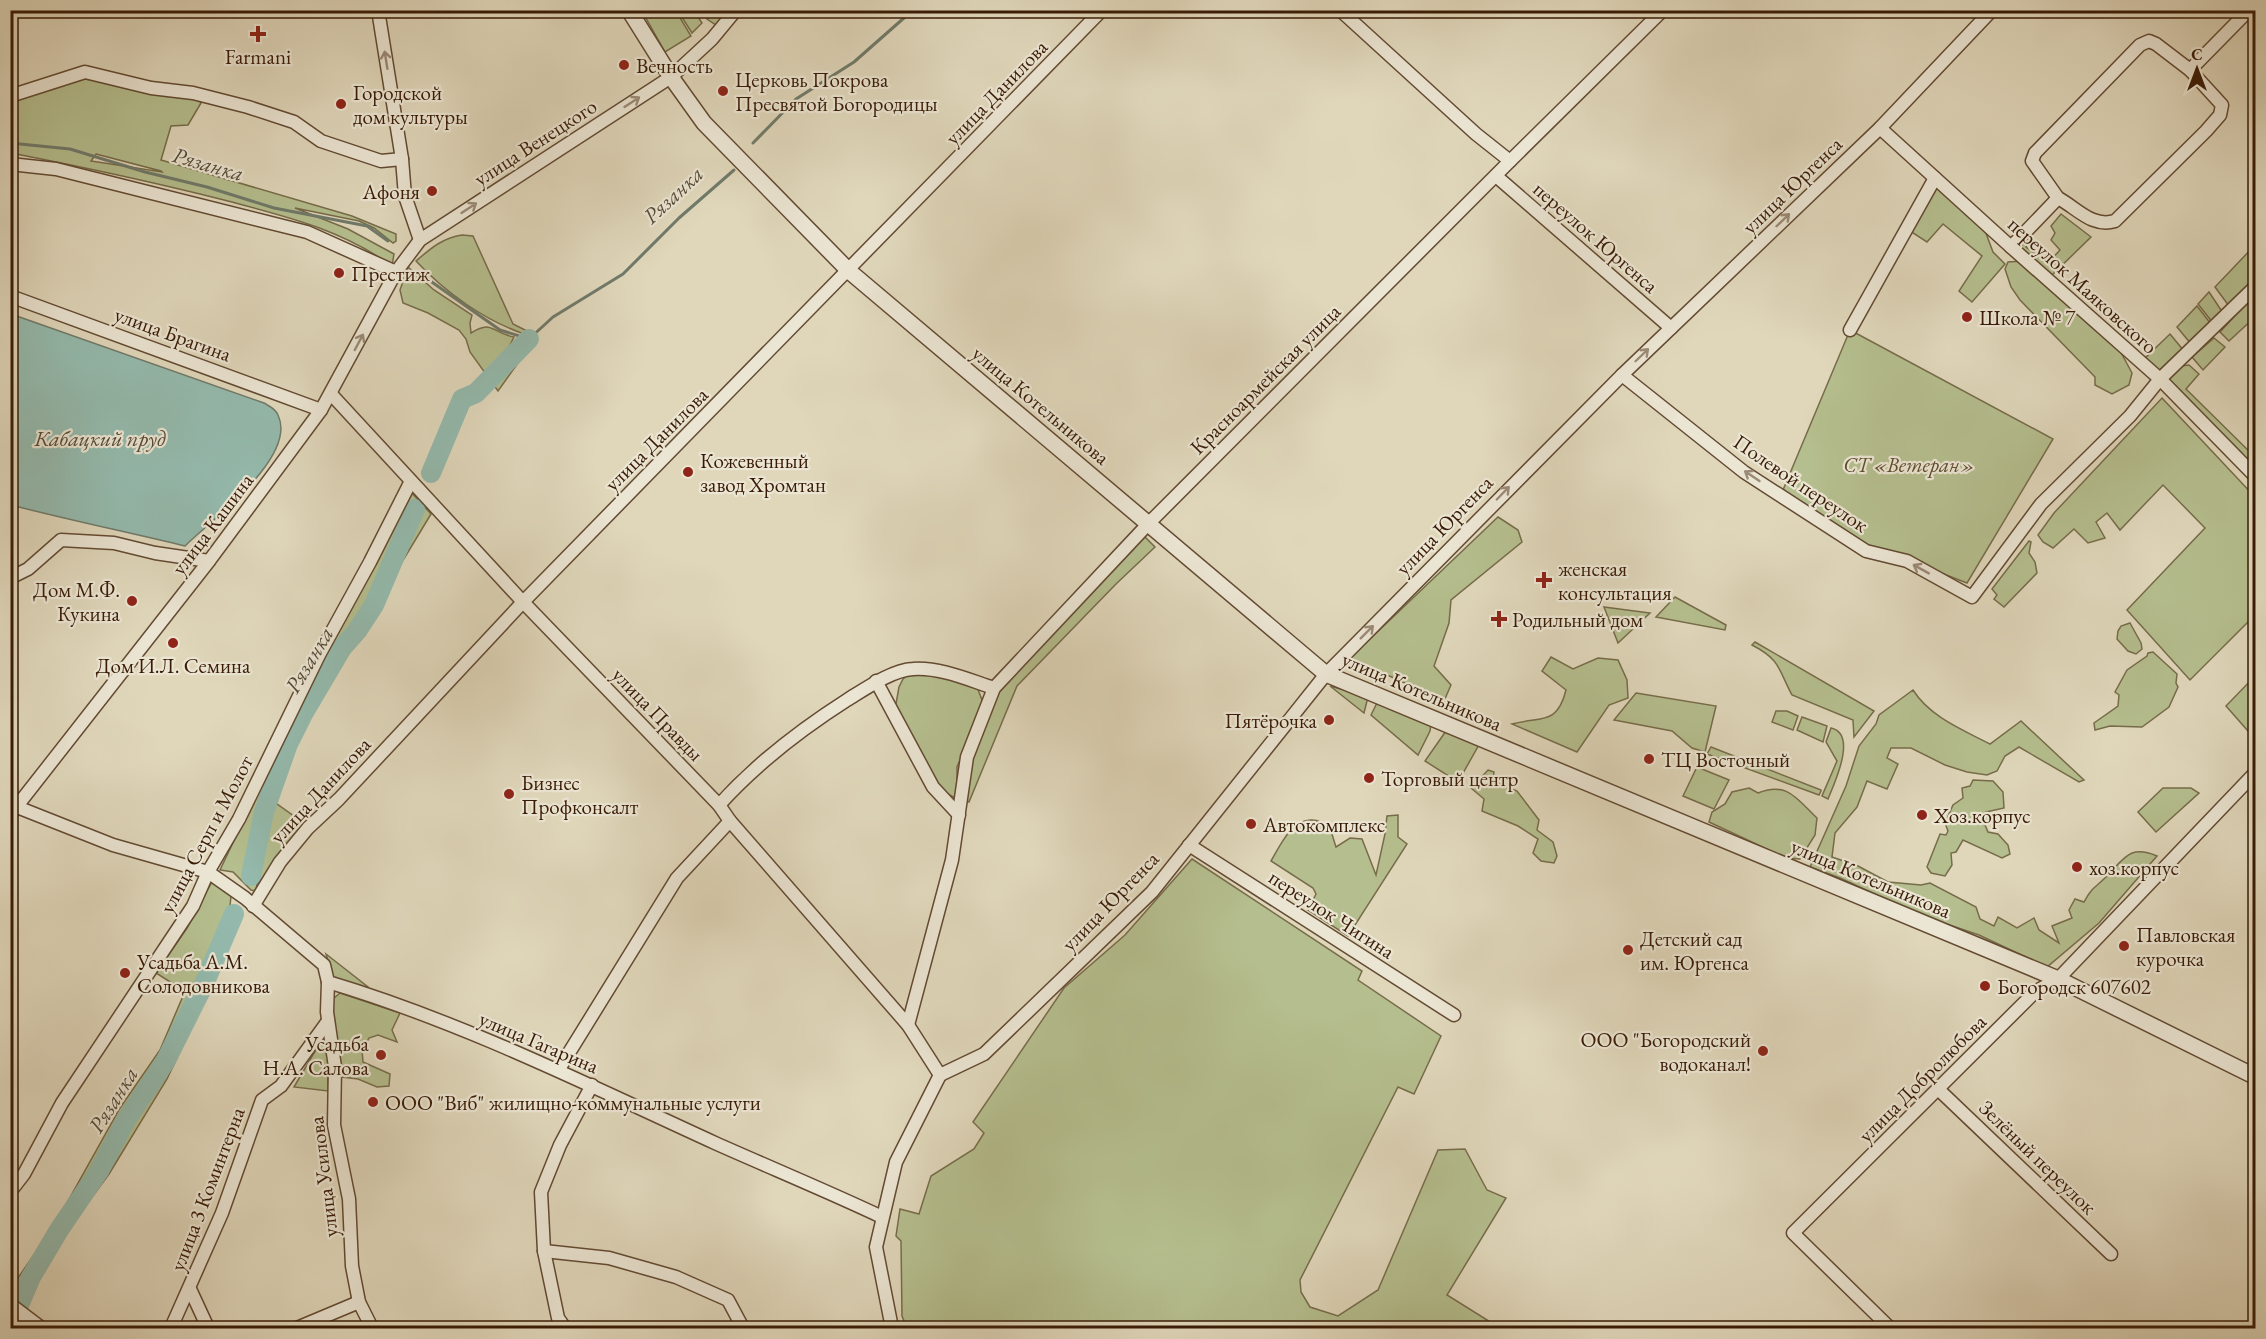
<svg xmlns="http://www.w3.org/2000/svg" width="2266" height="1339" viewBox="0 0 2266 1339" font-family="'EB Garamond',serif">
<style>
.green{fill:#b5be8e;stroke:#776c4a;stroke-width:1.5;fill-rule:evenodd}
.water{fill:#94baad;stroke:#707a6a;stroke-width:1.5}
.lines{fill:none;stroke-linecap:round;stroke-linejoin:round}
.stream{stroke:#707a6a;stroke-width:3}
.river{stroke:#94baad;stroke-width:20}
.minor-casing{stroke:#634a32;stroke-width:15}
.tertiary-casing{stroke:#634a32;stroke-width:18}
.minor{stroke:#ebe5d3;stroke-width:12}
.tertiary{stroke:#ebe5d3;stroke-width:15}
.oneway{stroke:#9b8a76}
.poi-dot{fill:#8f2418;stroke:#ebe5d3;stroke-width:2}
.labels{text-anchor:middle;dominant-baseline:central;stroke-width:4.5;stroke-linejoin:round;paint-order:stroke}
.poi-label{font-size:21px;fill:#391b05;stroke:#ebe5d3;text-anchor:start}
.street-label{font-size:21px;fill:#391b05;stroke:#ebe5d3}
.park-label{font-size:21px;font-style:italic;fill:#5e4c2e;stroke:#ebe5d3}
.water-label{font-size:22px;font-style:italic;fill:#544b37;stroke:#ebe5d3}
</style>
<rect width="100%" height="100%" fill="#e0d7bb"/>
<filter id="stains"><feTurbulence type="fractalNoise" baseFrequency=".00333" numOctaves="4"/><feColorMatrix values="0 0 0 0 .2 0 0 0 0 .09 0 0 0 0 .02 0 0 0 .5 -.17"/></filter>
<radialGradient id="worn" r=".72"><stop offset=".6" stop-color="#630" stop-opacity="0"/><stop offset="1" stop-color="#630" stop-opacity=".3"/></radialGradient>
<!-- green -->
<g class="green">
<path d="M 642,11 L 676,11 L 691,36 L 665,52 Z"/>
<path d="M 678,11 L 694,11 L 702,23 L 692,33 Z"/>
<path d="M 714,11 L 732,11 L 719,27 L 707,19 Z"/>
<path d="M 82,79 L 111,81 L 196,97 L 201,103 L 188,125 L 171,126 L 161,160 L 352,216 L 396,234 L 396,241 L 393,243 L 374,228 L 359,221 L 295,208 L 348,229 L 394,254 L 392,266 C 341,229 284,216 224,200 C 153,182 83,167 11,153 L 10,102 ZM 96,154 L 161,171 L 162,172 L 91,161 Z"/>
<path d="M 1933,188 L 1939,188 L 1984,228 L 1993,252 L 2005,264 L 1972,302 L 1959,291 L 1982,256 L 1943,224 L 1927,242 L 1910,231 Z"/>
<path d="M 2061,214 L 2091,237 L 2050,277 L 2016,248 L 2031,230 L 2033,233 L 2026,247 L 2048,263 L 2060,250 L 2051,240 L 2055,233 L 2051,226 Z"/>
<path d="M 462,235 L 473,236 L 513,324 L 527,331 L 527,335 C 485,321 446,293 416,261 C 430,249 442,238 462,235 Z"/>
<path d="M 2255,245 L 2255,280 L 2229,306 L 2215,287 Z"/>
<path d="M 2023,261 L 2118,347 L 2132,373 L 2129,385 L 2112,394 L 2095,385 L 2095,377 L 2020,300 L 2011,287 L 2005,269 L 2008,262 Z"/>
<path d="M 408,267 L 434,290 L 472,315 L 470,323 L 471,333 C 493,319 491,333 514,337 L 503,359 L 509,359 L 525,344 L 530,346 L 498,391 L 470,352 L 466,339 L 459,330 L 428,313 L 403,303 L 400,290 Z"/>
<path d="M 2209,292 L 2223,313 L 2213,323 L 2198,304 Z"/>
<path d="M 2255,294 L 2255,317 L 2229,341 L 2220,332 Z"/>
<path d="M 2197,306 L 2211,324 L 2192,345 L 2177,327 Z"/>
<path d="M 1850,330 L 2053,439 L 1967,583 L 1866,544 L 1783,490 Z"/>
<path d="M 2170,334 L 2184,351 L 2159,374 L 2142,361 Z"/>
<path d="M 2214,338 L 2225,347 L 2203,370 L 2192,357 Z"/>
<path d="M 2180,363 L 2182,366 L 2189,365 L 2199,374 L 2186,389 L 2255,457 L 2255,476 L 2169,382 L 2167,375 Z"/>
<path d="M 2162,398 L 2255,497 L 2255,619 L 2253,617 L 2190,680 L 2127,610 L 2205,528 L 2163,485 L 2120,530 L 2107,513 L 2096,522 L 2105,538 L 2088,543 L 2074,529 L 2053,548 L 2043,542 L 2038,535 L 2054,513 Z"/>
<path d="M 411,492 L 431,514 L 347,653 L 328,675 L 312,701 L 315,706 L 273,794 L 273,801 L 305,824 L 273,869 L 257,884 L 256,891 L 251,890 L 233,872 L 220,870 L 288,727 Z"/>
<path d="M 1498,517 L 1518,530 L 1522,542 L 1451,600 L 1449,623 L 1434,666 L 1451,685 L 1444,701 L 1350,658 Z"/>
<path d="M 1142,534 L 1155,547 L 1116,584 L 1017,686 L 969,802 L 965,799 L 969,757 L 998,686 Z"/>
<path d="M 2029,541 L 2031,542 L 2029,553 L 2035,562 L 2037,573 L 2004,607 L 1994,599 L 1997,595 L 1992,589 Z"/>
<path d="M 1675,597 L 1726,625 L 1725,630 L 1656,617 Z"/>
<path d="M 1604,607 L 1650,613 L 1618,643 Z"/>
<path d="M 2130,623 L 2141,643 L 2142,649 L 2136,654 L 2128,651 L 2117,639 L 2118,631 L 2121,626 Z"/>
<path d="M 1755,642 L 1874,711 L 1854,737 L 1853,720 L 1792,695 C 1778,669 1781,660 1752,645 Z"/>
<path d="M 2153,652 L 2177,674 L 2176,683 L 2178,687 L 2169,707 L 2142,727 L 2110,726 L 2095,730 L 2094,723 L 2118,706 L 2119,695 L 2115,692 L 2127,670 L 2147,656 L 2148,653 Z"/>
<path d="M 1551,657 L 1573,669 L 1598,658 L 1618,660 L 1627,680 L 1628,698 L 1609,705 L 1577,752 L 1512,724 C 1541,716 1557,726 1566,690 L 1542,671 Z"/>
<path d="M 920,673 L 944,677 L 977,687 L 984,705 L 957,767 L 957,799 L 946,793 L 936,784 L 895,709 L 899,687 L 903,679 L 909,674 Z"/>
<path d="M 2255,676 L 2255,739 L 2226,706 Z"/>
<path d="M 1330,686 L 1368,697 L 1364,713 Z"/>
<path d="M 1913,690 C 1930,717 1963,730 1990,744 L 2021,721 L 2084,780 L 2079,782 L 2019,747 L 2005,756 L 1997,771 L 1987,775 L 1967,772 L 1945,765 L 1911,748 L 1891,748 L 1887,758 L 1898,764 L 1887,789 L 1867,781 L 1857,807 L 1835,833 L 1832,857 L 1858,866 L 1888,882 L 1921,885 L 1930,883 L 1976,907 L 1980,919 L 1994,926 L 1998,917 L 2017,928 L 2034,918 L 2039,930 L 2059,943 L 2052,926 L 2072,918 L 2069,910 L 2075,899 L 2084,902 C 2092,887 2095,888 2106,877 C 2124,859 2129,844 2157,856 L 2099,923 L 2047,967 L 1979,935 L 1920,915 L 1840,878 L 1810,867 L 1846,786 L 1859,746 L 1876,724 L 1879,715 Z"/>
<path d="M 1636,693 L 1716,706 L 1705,752 L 1692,748 L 1672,731 L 1614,720 Z"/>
<path d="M 1377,703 L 1431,724 L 1430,731 L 1418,755 L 1371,715 Z"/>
<path d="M 1776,711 L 1787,711 L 1798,716 L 1793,730 L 1772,722 Z"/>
<path d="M 1802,717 L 1827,726 L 1823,742 L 1797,730 Z"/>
<path d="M 1831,728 C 1858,734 1834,784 1828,799 L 1822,796 L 1837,761 L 1826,742 Z"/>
<path d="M 1446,731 L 1480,743 L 1458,782 L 1425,761 Z"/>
<path d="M 1711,747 L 1821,790 L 1821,791 L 1819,795 L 1707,754 Z"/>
<path d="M 1697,767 L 1729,780 L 1714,809 L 1683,796 Z"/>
<path d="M 1488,770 L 1494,772 L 1493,781 L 1517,791 L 1539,820 L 1537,830 L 1553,842 L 1557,856 L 1554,863 L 1541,861 L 1533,853 L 1538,839 L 1518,826 L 1482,811 L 1484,799 L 1471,788 Z"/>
<path d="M 1973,780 L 1993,781 L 2003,792 L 2004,808 L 1986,812 L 1989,817 L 1985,825 L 1988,832 L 1998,834 L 2008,845 L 2010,854 L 2002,858 L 1963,840 L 1956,852 L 1951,853 L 1952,865 L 1945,876 L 1931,873 L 1927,867 L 1940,834 L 1946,835 L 1948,831 L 1945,823 L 1953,805 L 1963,798 L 1962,788 L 1970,786 Z"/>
<path d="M 1749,788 L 1758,793 C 1787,781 1797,799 1817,818 L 1815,835 L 1800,859 L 1786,858 L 1709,822 L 1712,812 L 1725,804 L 1732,792 Z"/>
<path d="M 2163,788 L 2191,788 L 2199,793 L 2156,832 L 2138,812 Z"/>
<path d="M 1398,815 L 1398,837 L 1407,844 L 1348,936 L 1308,910 L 1316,894 L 1313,888 L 1271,861 C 1280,846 1292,818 1313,820 C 1319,820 1326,825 1330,828 L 1336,847 L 1350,838 L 1362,839 L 1376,875 L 1385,834 L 1387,816 Z"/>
<path d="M 1192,859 L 1362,971 L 1358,980 L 1441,1036 L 1414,1094 L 1398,1087 L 1300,1280 L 1301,1292 L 1310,1307 L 1338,1316 L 1378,1290 L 1438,1150 L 1465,1149 L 1487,1190 L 1506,1198 L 1447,1295 L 1500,1328 L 907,1328 L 902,1316 L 901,1241 L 896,1236 L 900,1209 L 919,1214 L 931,1176 L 974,1149 L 984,1133 L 973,1122 L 1064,988 L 1125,935 Z"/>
<path d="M 214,878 L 231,896 L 229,916 L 221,931 L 205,978 L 186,1009 L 188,1035 L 167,1079 L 109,1174 L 53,1250 L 26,1308 L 11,1301 L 11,1288 L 54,1226 L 120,1108 L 160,1050 L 183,996 L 183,990 L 156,973 L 187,928 Z"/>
<path d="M 326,954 L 368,987 L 366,990 L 333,977 Z"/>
<path d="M 340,993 L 400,1013 L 392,1030 L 397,1042 L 378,1035 L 369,1038 L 362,1050 L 363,1062 L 390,1074 L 389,1086 L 377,1087 L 358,1079 L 342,1077 L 332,1005 L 333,999 Z"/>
<path d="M 328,1029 L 328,1091 L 294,1087 Z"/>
</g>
<!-- water -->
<path class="water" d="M 11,314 L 264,403 C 269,406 276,409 278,415 C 298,457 211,520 185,546 C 127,532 69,520 11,505 Z"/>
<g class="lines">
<!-- stream -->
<g class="stream">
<path d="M 10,143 L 70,149 L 145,172 L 207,187 L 274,208 L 367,226 L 388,241"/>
<path d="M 753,143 L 796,99 L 854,62 L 913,10"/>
<path d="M 429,280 L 500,330 L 529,339 L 553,317 L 623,274 L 679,218 L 734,170"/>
</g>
<!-- river -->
<g class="river">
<path d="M 431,473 L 462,399 L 476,393 L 529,339"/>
<path d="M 251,876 L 264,812 L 288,744 L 303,714 L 342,648 L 357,631 L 374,605 L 415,509"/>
<path d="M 19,1305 L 31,1277 L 59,1230 L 99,1171 L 126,1120 L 165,1062 L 204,984 L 234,914"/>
<path d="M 12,1316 L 12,1328"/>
</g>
<defs>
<g id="minor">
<path d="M 378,10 L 402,159 L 405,196 L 420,240"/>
<path d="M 1340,10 L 1476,134 L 1510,161"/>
<path d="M 10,96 L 85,72 L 151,88 L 193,93 L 248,107 L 294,122 L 321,141 L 381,161 L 402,159"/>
<path d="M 1880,128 L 2011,247 L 2160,379 L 2256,477"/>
<path d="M 10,164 L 56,169 L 307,232 L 396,272"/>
<path d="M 1496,176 L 1671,328"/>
<path d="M 2058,198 L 2032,161 L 2035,153 L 2140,45 L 2149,41 L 2156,44 L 2190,70"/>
<path d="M 2011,247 L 2058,198 C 2077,208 2092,228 2115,221 L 2206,131 L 2220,115 L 2222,105 L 2190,70 L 2249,10"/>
<path d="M 10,296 L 321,410"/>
<path d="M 1850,330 L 1935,178"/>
<path d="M 1622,375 L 1744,472 L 1866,551 L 1907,561 L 1972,597 L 2041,504 L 2130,416 L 2160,379 L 2256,286"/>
<path d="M 331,394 L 523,602 L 719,805 L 730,821 L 908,1025 L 940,1075"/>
<path d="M 10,578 L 28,569 L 61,540 L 114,543 L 155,553 L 209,561"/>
<path d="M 876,681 L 933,787 L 959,815"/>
<path d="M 12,805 L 113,845 L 208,872 L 245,898 L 324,965 L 328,982 C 462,1022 588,1085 715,1143 C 771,1168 827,1191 882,1217"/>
<path d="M 719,805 C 757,763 800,730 847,700 C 865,689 892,670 913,669 C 940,667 969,680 994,688"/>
<path d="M 10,815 L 209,561 L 321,410 L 396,272 L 420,240 L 671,77 L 712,39 L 736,10"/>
<path d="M 1189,845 L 1454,1015"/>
<path d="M 253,906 L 280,862 L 308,828 L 339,799 L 523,602 L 1102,10"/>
<path d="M 328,982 L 327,1012 L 335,1067 L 334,1125 L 349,1199 L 352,1266 L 359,1302 L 372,1328"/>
<path d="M 908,1025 L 952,860 L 967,757 L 994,688 L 1149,523 L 1510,161 L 1663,10"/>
<path d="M 559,1069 L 677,878 L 730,821"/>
<path d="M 940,1075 L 984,1054 L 1152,892 L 1326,674 L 1622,375 L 1880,128 L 1992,10"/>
<path d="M 1938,1089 L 2111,1254"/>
<path d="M 10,1192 L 24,1174 L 62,1103 L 193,906 L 208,872 L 239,819 L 319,655 L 370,562 L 411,481"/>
<path d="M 544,1251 L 609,1258 L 676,1277 L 728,1300 L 743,1328"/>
<path d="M 190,1289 L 208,1328"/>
<path d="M 171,1328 L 222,1213 L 262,1100 L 281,1086 L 328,1021"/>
<path d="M 297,1328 L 359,1302"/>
<path d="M 565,1328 L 558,1318 L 544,1251 L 541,1192 L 560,1145 L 592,1085"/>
<path d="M 892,1328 L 876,1247 L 896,1162 L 940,1075"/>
<path d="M 1890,1328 L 1793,1233 L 2035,992 L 2058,979 L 2256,772"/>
<path d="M 2253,1328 L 2256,1326"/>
</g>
<g id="tertiary">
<path d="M 629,10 L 671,77 L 704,123 L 849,271 L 1326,674 L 2058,979 L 2256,1077"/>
<path d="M 10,1306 L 39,1328"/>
</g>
</defs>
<!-- minor casing -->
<use href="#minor" class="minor-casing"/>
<!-- tertiary casing -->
<use href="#tertiary" class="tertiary-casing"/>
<!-- minor -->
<use href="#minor" class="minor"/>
<!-- tertiary -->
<use href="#tertiary" class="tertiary"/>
</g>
<!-- one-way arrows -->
<defs><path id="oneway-shaft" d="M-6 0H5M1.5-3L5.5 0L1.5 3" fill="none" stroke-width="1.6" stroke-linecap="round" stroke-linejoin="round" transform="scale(1.5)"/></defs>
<g class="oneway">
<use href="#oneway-shaft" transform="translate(386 60) rotate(-99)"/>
<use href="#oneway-shaft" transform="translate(632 102) rotate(-33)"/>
<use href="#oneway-shaft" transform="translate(469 208) rotate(-33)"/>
<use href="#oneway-shaft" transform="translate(1783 220) rotate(-44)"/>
<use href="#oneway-shaft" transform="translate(359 342) rotate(-62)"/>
<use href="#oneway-shaft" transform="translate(1642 355) rotate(-44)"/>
<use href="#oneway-shaft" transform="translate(1752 476) rotate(-146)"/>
<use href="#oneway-shaft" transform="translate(1503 493) rotate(-46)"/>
<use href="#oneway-shaft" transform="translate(1921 569) rotate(-151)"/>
<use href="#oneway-shaft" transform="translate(1367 632) rotate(-45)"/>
</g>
<!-- markers -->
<g class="poi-dot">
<path d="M255 25h6v6h6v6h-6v6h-6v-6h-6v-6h6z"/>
<circle cx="624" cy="65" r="6"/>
<circle cx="723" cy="91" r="6"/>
<circle cx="341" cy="104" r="6"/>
<circle cx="432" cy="191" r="6"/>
<circle cx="339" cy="273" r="6"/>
<circle cx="1967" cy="317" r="6"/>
<circle cx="688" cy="472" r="6"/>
<path d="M1541 571h6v6h6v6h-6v6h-6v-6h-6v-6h6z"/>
<circle cx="132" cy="601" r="6"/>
<path d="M1496 610h6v6h6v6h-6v6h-6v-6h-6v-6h6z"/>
<circle cx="173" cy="643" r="6"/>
<circle cx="1329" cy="720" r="6"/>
<circle cx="1649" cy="759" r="6"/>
<circle cx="1369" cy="778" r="6"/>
<circle cx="509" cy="794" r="6"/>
<circle cx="1922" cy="815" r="6"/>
<circle cx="1251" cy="824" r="6"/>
<circle cx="2077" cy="867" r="6"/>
<circle cx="2124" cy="946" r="6"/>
<circle cx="1628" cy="950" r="6"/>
<circle cx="125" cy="973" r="6"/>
<circle cx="1985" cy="986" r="6"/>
<circle cx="1763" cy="1051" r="6"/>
<circle cx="381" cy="1055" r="6"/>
<circle cx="373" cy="1102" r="6"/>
</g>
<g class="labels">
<!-- poi labels -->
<g class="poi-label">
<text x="258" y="56" text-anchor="middle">Farmani</text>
<text x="636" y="65">Вечность</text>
<text x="735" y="79">Церковь Покрова<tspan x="735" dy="24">Пресвятой Богородицы</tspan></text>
<text x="353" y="92">Городской<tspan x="353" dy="24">дом культуры</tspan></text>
<text x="420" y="191" text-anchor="end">Афоня</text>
<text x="351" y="273">Престиж</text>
<text x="1979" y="317">Школа № 7</text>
<text x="700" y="460">Кожевенный<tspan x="700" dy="24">завод Хромтан</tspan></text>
<text x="1558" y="568">женская<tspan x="1558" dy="24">консультация</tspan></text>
<text x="120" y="589" text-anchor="end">Дом М.Ф.<tspan x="120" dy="24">Кукина</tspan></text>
<text x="1512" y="619">Родильный дом</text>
<text x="173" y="665" text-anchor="middle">Дом И.Л. Семина</text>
<text x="1317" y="720" text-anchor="end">Пятёрочка</text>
<text x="1661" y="759">ТЦ Восточный</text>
<text x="1381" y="778">Торговый центр</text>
<text x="521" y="782">Бизнес<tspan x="521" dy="24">Профконсалт</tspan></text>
<text x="1934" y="815">Хоз.корпус</text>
<text x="1263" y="824">Автокомплекс</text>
<text x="2089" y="867">хоз.корпус</text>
<text x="2136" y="934">Павловская<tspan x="2136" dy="24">курочка</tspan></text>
<text x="1640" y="938">Детский сад<tspan x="1640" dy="24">им. Юргенса</tspan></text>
<text x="137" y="961">Усадьба А.М.<tspan x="137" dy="24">Солодовникова</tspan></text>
<text x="1997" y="986">Богородск 607602</text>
<text x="1751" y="1039" text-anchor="end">ООО "Богородский<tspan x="1751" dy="24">водоканал!</tspan></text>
<text x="369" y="1043" text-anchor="end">Усадьба<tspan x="369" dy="24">Н.А. Салова</tspan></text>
<text x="385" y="1102">ООО "Виб" жилищно-коммунальные услуги</text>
</g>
<!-- street labels -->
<g class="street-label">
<text transform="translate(996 92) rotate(-46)">улица Данилова</text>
<text transform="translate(535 142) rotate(-33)">улица Венецкого</text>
<text transform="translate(1792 185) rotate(-44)">улица Юргенса</text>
<text transform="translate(1596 237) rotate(41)">переулок Юргенса</text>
<text transform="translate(2083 285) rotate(42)">переулок Маяковского</text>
<text transform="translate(173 334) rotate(20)">улица Брагина</text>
<text transform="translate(1265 379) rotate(-45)">Красноармейская улица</text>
<text transform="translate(1041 405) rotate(40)">улица Котельникова</text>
<text transform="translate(656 439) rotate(-45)">улица Данилова</text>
<text transform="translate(1801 483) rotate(34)">Полевой переулок</text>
<text transform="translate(212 524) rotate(-53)">улица Кашина</text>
<text transform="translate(1444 525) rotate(-46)">улица Юргенса</text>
<text transform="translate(1422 691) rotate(23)">улица Котельникова</text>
<text transform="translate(658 714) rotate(46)">улица Правды</text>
<text transform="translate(320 790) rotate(-47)">улица Данилова</text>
<text transform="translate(206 834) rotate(-62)">улица Серп и Молот</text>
<text transform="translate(1871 878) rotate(23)">улица Котельникова</text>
<text transform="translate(1110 901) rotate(-46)">улица Юргенса</text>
<text transform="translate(1332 914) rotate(33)">переулок Чигина</text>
<text transform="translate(539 1042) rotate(23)">улица Гагарина</text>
<text transform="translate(1922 1078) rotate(-45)">улица Добролюбова</text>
<text transform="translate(2038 1157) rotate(44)">Зелёный переулок</text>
<text transform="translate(323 1177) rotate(-97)">улица Усилова</text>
<text transform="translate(207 1189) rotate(-69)">улица 3 Коминтерна</text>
</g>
<!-- park labels -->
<g class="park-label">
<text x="1909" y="464">СТ «Ветеран»</text>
</g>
<!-- water labels -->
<g class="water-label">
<text transform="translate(208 164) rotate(16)">Рязанка</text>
<text transform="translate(673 195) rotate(-43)">Рязанка</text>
<text x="100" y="438">Кабацкий пруд</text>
<text transform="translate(309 660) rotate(-59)">Рязанка</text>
<text transform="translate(113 1100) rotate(-58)">Рязанка</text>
</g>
</g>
<!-- margin -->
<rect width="2266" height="1339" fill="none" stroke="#e0d7bb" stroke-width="36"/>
<rect x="12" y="12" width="2242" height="1315" fill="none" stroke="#391b05" stroke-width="3"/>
<rect x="18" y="18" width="2230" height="1303" fill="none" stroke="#391b05" stroke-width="1.5"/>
<!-- north arrow -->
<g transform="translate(2197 69)" stroke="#ebe5d3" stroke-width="4.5" paint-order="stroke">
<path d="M0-4.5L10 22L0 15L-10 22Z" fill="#391b05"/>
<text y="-9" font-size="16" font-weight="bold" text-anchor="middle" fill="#391b05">С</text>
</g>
<rect width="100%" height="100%" filter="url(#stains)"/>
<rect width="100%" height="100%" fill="url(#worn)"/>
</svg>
